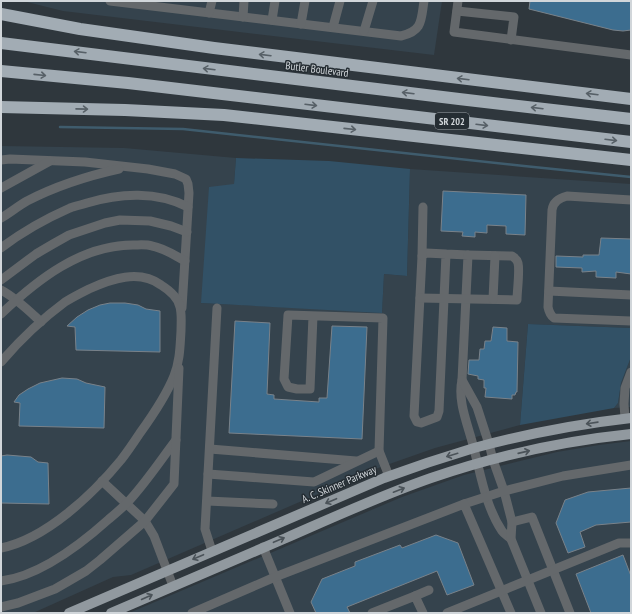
<svg xmlns="http://www.w3.org/2000/svg" width="632" height="614" viewBox="0 0 632 614" font-family="'PT Sans Narrow',sans-serif">
<style>
.built{fill:#35434d}
.green{fill:#325166}
.lines{fill:none;stroke-linecap:round;stroke-linejoin:round}
.stream{stroke:#3f5c6d;stroke-width:2.5}
.building{fill:#3c6d8f;stroke:#79828a}
.minor{stroke:#64686b;stroke-width:9}
.major{stroke:#91999f;stroke-width:10}
.highway{stroke:#a2acb4;stroke-width:12}
.oneway{stroke:#576067}
.oneway2{stroke:#4b5359}
.labels{text-anchor:middle;dominant-baseline:central;stroke-width:3;stroke-linejoin:round;paint-order:stroke}
.shield{fill:#252d33;stroke:#9da3a8;stroke-width:1}
.shield-label{font-size:10px;font-weight:bold;fill:#d1d6da}
.street-label{font-size:11px;fill:#d1d6da;stroke:#252d33}
</style>
<rect width="100%" height="100%" fill="#2f373d"/>
<!-- built -->
<g class="built">
<path d="M 23,1 L 442,1 L 434,55 L 63,11 Z"/>
<path d="M 1,146 L 124,148 L 236,158 L 234,184 L 201,303 L 382,312 L 384,274 L 407,276 L 410,169 L 631,184 L 631,328 L 528,324 L 520,425 L 435,448 L 378,468 L 131,575 L 113,577 L 33,613 L 1,613 Z"/>
<path d="M 631,357 L 631,407 L 614,408 L 618,403 L 621,383 Z"/>
<path d="M 631,441 L 631,613 L 129,613 L 402,497 L 464,475 L 520,461 L 557,452 L 599,445 Z"/>
</g>
<!-- green -->
<g class="green">
<path d="M 236,158 L 329,161 L 410,169 L 407,276 L 384,274 L 382,313 L 201,303 L 209,187 L 234,184 Z"/>
<path d="M 528,324 L 631,328 L 631,357 L 621,383 L 618,403 L 614,408 L 520,425 Z"/>
</g>
<g class="lines">
<!-- stream -->
<path class="stream" d="M 60,127 L 183,129 L 524,166 L 631,177"/>
</g>
<!-- building -->
<g class="building">
<path d="M 530,1 L 631,1 L 631,30 L 623,31 L 613,30 L 529,9 Z"/>
<path d="M 443,191 L 526,195 L 525,235 L 506,234 L 506,226 L 487,225 L 487,233 L 475,232 L 475,237 L 462,236 L 463,232 L 441,231 Z"/>
<path d="M 601,238 L 631,239 L 631,274 L 616,272 L 616,278 L 596,277 L 596,271 L 582,272 L 582,268 L 556,267 L 556,256 L 583,257 L 583,255 L 599,255 Z"/>
<path d="M 110,303 L 125,303 L 138,305 L 146,309 L 160,311 L 160,352 L 76,350 L 75,327 L 67,326 L 77,317 L 88,310 L 100,305 Z"/>
<path d="M 235,321 L 270,323 L 267,394 L 274,395 L 274,399 L 319,402 L 319,398 L 327,398 L 332,326 L 367,327 L 362,439 L 229,433 Z"/>
<path d="M 493,327 L 507,328 L 507,341 L 518,342 L 517,392 L 516,392 L 515,395 L 512,395 L 512,399 L 485,397 L 486,388 L 484,388 L 484,380 L 478,379 L 478,376 L 468,374 L 469,360 L 479,360 L 480,349 L 484,349 L 485,341 L 491,341 Z"/>
<path d="M 62,378 L 77,379 L 86,383 L 105,387 L 104,428 L 19,426 L 20,403 L 14,402 L 19,395 L 28,389 L 40,383 Z"/>
<path d="M 7,455 L 31,457 L 38,462 L 48,463 L 49,504 L 1,503 L 1,456 Z"/>
<path d="M 631,488 L 631,522 L 596,525 L 580,532 L 585,547 L 568,553 L 556,523 L 565,500 L 588,492 Z"/>
<path d="M 436,535 L 458,543 L 474,585 L 447,595 L 437,571 L 347,607 L 350,613 L 316,613 L 311,602 L 322,579 L 355,566 L 355,562 L 400,545 L 402,548 Z"/>
<path d="M 623,555 L 631,576 L 631,613 L 591,613 L 576,574 Z"/>
</g>
<g class="lines">
<!-- minor -->
<g class="minor">
<path d="M 110,1 L 401,36 C 423,31 421,20 424,1"/>
<path d="M 458,1 L 454,32 L 631,55"/>
<path d="M 457,11 L 514,17 L 511,40"/>
<path d="M 209,13 L 212,1"/>
<path d="M 243,17 L 244,1"/>
<path d="M 272,20 L 275,1"/>
<path d="M 301,24 L 305,1"/>
<path d="M 333,27 L 340,1"/>
<path d="M 364,31 L 373,1"/>
<path d="M 1,160 L 10,159 L 85,162 L 148,169 L 175,174 L 186,179 L 188,184 L 189,193 L 182,308"/>
<path d="M 1,188 L 50,161"/>
<path d="M 631,200 L 567,196 C 559,198 553,202 552,210 L 548,307 C 549,312 550,315 554,318 L 631,321"/>
<path d="M 1,218 C 10,213 18,206 27,201 C 56,186 87,176 119,169"/>
<path d="M 1,248 C 22,232 45,219 70,208 C 75,206 81,205 87,203 C 120,193 157,191 188,207"/>
<path d="M 446,254 L 426,253 L 422,256 L 414,416 L 417,422 L 421,423 L 437,417 L 439,411 L 446,254 L 468,255 L 462,380 C 457,402 469,427 474,449 C 481,476 486,507 502,531 C 504,534 508,536 511,539"/>
<path d="M 422,256 L 423,207"/>
<path d="M 1,280 L 36,254 L 53,244 L 69,235 L 105,223 L 120,220 L 150,221 L 171,226 L 187,232"/>
<path d="M 1,290 C 16,298 28,310 41,322"/>
<path d="M 549,291 L 631,295"/>
<path d="M 420,298 L 517,300 C 517,291 520,271 518,263 C 517,259 515,258 512,256 L 468,255"/>
<path d="M 493,299 L 495,256"/>
<path d="M 1,314 C 37,280 81,245 133,245 C 139,245 146,244 152,246 C 164,248 174,255 185,261"/>
<path d="M 313,316 L 310,389 L 297,389 L 288,387 L 284,379 L 288,315 L 383,318 L 379,451 L 389,476"/>
<path d="M 1,362 C 20,340 42,319 65,302 C 73,297 81,293 89,289 C 111,279 139,269 161,285 C 169,290 178,297 180,307 C 182,315 181,323 181,331 C 180,346 180,361 174,376 C 166,396 153,415 140,433 C 134,442 128,451 121,460 C 93,494 46,539 1,548"/>
<path d="M 462,380 L 477,407 L 489,444 L 493,460 L 504,491 L 512,522 L 511,539 L 541,613"/>
<path d="M 625,418 L 624,404 L 625,388 L 631,372"/>
<path d="M 210,449 L 356,461"/>
<path d="M 208,474 L 314,482 L 379,451"/>
<path d="M 102,481 L 145,521 L 154,536 L 173,586"/>
<path d="M 207,501 L 273,504"/>
<path d="M 464,504 L 504,491 L 563,476 L 631,465"/>
<path d="M 512,522 L 532,517 L 570,613"/>
<path d="M 263,547 L 290,613"/>
<path d="M 212,551 L 205,529 L 217,308"/>
<path d="M 1,581 C 40,576 80,545 109,519 C 115,514 121,509 127,503 C 145,484 160,461 176,440"/>
<path d="M 415,596 L 429,590"/>
<path d="M 1,607 L 18,603 L 55,589 L 86,571 L 100,560 L 145,521 L 174,484 L 179,368"/>
<path d="M 192,613 L 275,577 L 464,504 L 511,613"/>
<path d="M 372,613 L 415,596 L 423,613"/>
<path d="M 447,613 L 619,543 L 631,543"/>
</g>
<!-- major -->
<g class="major">
<path d="M 69,613 L 384,478 C 414,467 444,457 474,448 C 526,434 578,424 631,418"/>
<path d="M 111,613 C 170,588 228,563 286,538 C 334,517 382,495 431,478 C 495,456 563,441 631,434"/>
</g>
<!-- highway -->
<g class="highway">
<path d="M 1,14 L 80,29 L 214,48 L 631,99"/>
<path d="M 1,43 L 459,99 L 631,119"/>
<path d="M 1,71 L 128,83 L 631,142"/>
<path d="M 1,107 L 125,110 L 224,115 L 631,160"/>
</g>
</g>
<!-- one-way arrows -->
<defs><path id="oneway-shaft" d="M-6 0H5M1.5-3L5.5 0L1.5 3" fill="none" stroke-width="1.6" stroke-linecap="round" stroke-linejoin="round"/></defs>
<g class="oneway">
<use href="#oneway-shaft" transform="translate(80 52) rotate(-173)"/>
<use href="#oneway-shaft" transform="translate(265 55) rotate(-173)"/>
<use href="#oneway-shaft" transform="translate(209 69) rotate(-173)"/>
<use href="#oneway-shaft" transform="translate(40 75) rotate(6)"/>
<use href="#oneway-shaft" transform="translate(463 79) rotate(-173)"/>
<use href="#oneway-shaft" transform="translate(408 93) rotate(-173)"/>
<use href="#oneway-shaft" transform="translate(592 94) rotate(-173)"/>
<use href="#oneway-shaft" transform="translate(311 105) rotate(7)"/>
<use href="#oneway-shaft" transform="translate(537 108) rotate(-173)"/>
<use href="#oneway-shaft" transform="translate(82 109) rotate(1)"/>
<use href="#oneway-shaft" transform="translate(482 125) rotate(7)"/>
<use href="#oneway-shaft" transform="translate(350 129) rotate(6)"/>
<use href="#oneway-shaft" transform="translate(611 140) rotate(7)"/>
</g>
<g class="oneway2">
<use href="#oneway-shaft" transform="translate(592 423) rotate(172)"/>
<use href="#oneway-shaft" transform="translate(524 452) rotate(-13)"/>
<use href="#oneway-shaft" transform="translate(452 455) rotate(163)"/>
<use href="#oneway-shaft" transform="translate(399 490) rotate(-21)"/>
<use href="#oneway-shaft" transform="translate(331 501) rotate(157)"/>
<use href="#oneway-shaft" transform="translate(279 540) rotate(-23)"/>
<use href="#oneway-shaft" transform="translate(198 557) rotate(157)"/>
<use href="#oneway-shaft" transform="translate(147 597) rotate(-24)"/>
</g>
<g class="labels">
<!-- shield labels -->
<rect class="shield" x="435" y="113" width="34" height="16" rx="3"/>
<g class="shield-label">
<text x="452" y="121">SR 202</text>
</g>
<!-- street labels -->
<g class="street-label">
<text transform="translate(317 69) rotate(7)">Butler Boulevard</text>
<text transform="translate(339 484) rotate(-23)">A. C. Skinner Parkway</text>
</g>
</g>
<!-- border -->
<rect width="632" height="614" fill="none" stroke="#d1d6da" stroke-width="4"/>
</svg>
